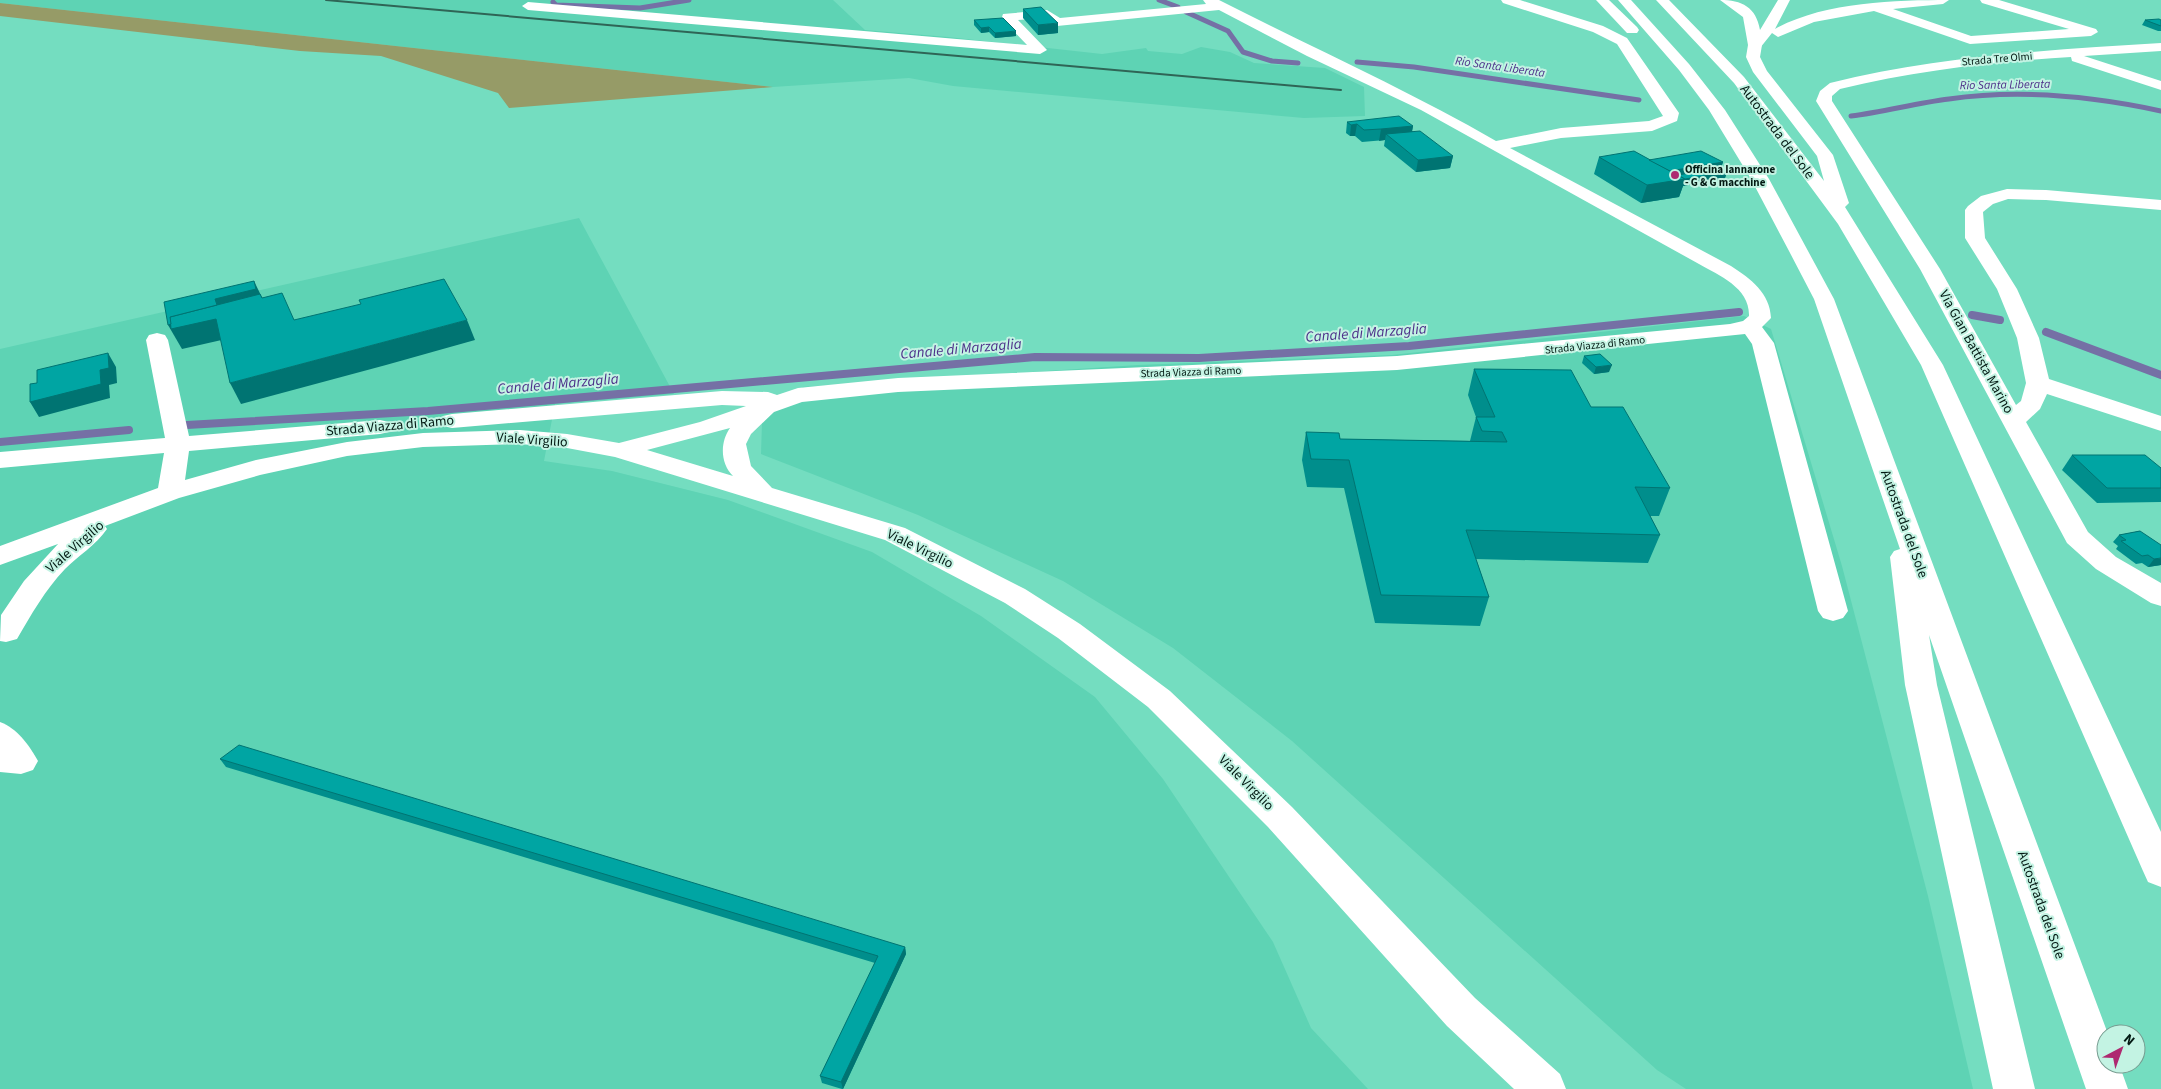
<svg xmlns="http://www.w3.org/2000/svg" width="2161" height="1089" viewBox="0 0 2161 1089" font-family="'Source Sans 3',sans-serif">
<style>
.built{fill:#5ed3b4}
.green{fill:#969b67}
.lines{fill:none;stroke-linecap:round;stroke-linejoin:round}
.stream-far1{stroke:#7570a5;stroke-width:5}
.stream{stroke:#7570a5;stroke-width:8}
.minor{fill:#fff;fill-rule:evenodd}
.highway{fill:#fff;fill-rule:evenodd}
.rail{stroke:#2f6556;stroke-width:2}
.wall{fill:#008e8c}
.shaded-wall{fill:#007472}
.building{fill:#00a5a3;stroke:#007472}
.poi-dot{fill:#ae2970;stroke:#c3f3e3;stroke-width:2}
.labels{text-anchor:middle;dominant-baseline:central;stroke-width:4;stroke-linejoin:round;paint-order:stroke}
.far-street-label{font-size:11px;fill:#031913;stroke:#c3f3e3}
.far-poi-label{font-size:11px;font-weight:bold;fill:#031913;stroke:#c3f3e3;text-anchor:start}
.far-water-label{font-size:12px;font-style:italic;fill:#4c2f89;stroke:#c3f3e3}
.street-label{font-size:14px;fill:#031913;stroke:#c3f3e3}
.water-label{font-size:15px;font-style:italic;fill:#4c2f89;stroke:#c3f3e3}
</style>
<rect width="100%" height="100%" fill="#74ddc0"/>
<!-- built -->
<g class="built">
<path d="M 0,0 L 833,0 L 865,30 L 948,37 L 1102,54 L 1146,48 L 1148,51 L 1182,54 L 1201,47 L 1230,52 L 1254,63 L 1325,68 L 1364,87 L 1365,116 L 1304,118 L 953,86 L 909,78 L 773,87 L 0,3 Z"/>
<path d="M 579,218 L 674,394 L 555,404 L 544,461 L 612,471 L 728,500 L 872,552 L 981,616 L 1095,697 L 1163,779 L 1273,942 L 1311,1028 L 1368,1089 L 0,1089 L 0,349 Z"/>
<path d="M 1744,316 L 1771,329 L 1842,566 L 1928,896 L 1973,1089 L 1686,1089 L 1657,1070 L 1292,741 L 1173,648 L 1063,581 L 918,515 L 761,454 L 762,422 L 803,387 L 1138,365 L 1392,355 Z"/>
</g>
<!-- green -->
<path class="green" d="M 0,3 L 773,87 L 509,108 L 498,93 L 381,56 L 300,51 L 0,16 Z"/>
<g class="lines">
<!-- stream-far1 -->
<g class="stream-far1">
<path d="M 1159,0 L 1178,7"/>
<path d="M 553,2 L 556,5 L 640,8 L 689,0"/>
<path d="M 1186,12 L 1228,31 L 1243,52 L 1272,61 L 1298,63"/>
<path d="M 1357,62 L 1414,67 L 1639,100"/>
<path d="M 1851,116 C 1884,112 1916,103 1949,99 C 2019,89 2092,96 2161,111"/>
</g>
<!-- stream -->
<g class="stream">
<path d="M 1972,315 L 2000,320"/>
<path d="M 2046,332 L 2161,375"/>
<path d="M 187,425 L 428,411 L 1035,357 L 1199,358 L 1409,346 L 1739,312"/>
<path d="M 0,442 L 129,430"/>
</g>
<!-- minor -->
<g class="minor">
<path d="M 1203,0 L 1219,0 C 1311,47 1406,89 1496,141 L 1561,128 L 1649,121 L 1663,116 L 1617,44 L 1593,32 L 1503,3 L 1501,0 L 1520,0 L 1603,26 L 1627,38 L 1679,113 L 1677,121 L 1652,131 L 1561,138 L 1510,148 L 1731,266 C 1751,279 1770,293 1771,318 L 1762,327 L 1774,343 L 1848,611 L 1843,618 L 1833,621 L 1823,618 L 1818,611 L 1752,344 L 1745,334 L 1397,370 L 898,392 L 802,402 L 774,412 L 751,434 L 746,444 L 751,466 L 772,488 L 905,528 L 1025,589 L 1080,624 L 1170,691 L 1292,807 L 1475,998 L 1560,1074 L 1566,1089 L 1514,1089 L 1447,1026 L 1268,827 L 1148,707 L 1058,638 L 1005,603 L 885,540 L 615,457 L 567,448 L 520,444 L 423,447 L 347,456 L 260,475 L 179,498 L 105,526 L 107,529 C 96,545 78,556 65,569 C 45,590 31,615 17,639 L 6,642 L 0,641 L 1,615 L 24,581 L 58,544 L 0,565 L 0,546 L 158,488 L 164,453 L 0,468 L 0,452 L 165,438 L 146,340 L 149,335 L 157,333 L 165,335 L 168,340 L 189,436 L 380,420 L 389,422 L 392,427 L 389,432 L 380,434 L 189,451 L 185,480 L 256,460 L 347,442 L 423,433 L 520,430 L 567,434 L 619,443 L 700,422 L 746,406 L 722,405 L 452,428 L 443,426 L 440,421 L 443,416 L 452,414 L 722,391 L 768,392 L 777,395 L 798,388 L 898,378 L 1397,356 L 1730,324 L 1743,321 L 1749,316 C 1750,288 1720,276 1699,264 L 1421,110 L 1307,56 L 1219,10 L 1057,26 L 1044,18 L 1018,20 L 1047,50 L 1040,54 L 528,10 L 522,6 L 528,2 L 1027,45 L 1003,20 L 1002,17 L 1003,14 L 1047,10 L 1060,18 L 1206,4 ZM 730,428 C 720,442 720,463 733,476 L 647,450 Z"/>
<path d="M 1720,0 C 1742,0 1756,7 1760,30 L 1778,0 L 1790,0 L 1775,29 C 1823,2 1895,0 1949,0 L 1943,4 L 1893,9 L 1971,36 L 2069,29 L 1982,3 L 1980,0 L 1999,0 L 2096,29 L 2098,32 L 2091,36 L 1970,44 L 1874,11 L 1814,22 L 1778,37 L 1772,33 L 1760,48 L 1755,49 L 1748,45 L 1743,17 Z"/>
<path d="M 2161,43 L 2161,51 L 2084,56 L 2161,81 L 2161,90 L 2072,61 L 2071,57 C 1993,62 1916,70 1840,89 L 1832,96 L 1832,101 L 1940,269 L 2016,405 L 2021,401 L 2026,383 L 2017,338 L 1997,289 L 1965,238 L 1965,210 L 1968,206 L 1981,196 L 2007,189 L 2046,190 L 2161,200 L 2161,210 L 2046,200 L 2008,199 L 1993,204 L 1983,212 L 1985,238 L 2017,289 L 2039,338 L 2049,379 L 2161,416 L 2161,431 L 2047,394 L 2040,409 L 2026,422 L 2088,532 L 2116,557 L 2161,583 L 2161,606 L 2151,603 L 2096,569 L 2067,543 L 1920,269 L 1816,101 L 1820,91 L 1830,83 C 1939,56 2049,50 2161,43 Z"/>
<path d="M 0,722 C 17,728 29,745 38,761 L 33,770 L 21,774 L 0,772 Z"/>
</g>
<!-- highway -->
<g class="highway">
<path d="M 1596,0 L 1609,0 L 1637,27 L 1639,30 L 1637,33 L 1627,33 Z"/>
<path d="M 1618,0 L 1631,0 L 1689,64 L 1725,110 L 1769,179 L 1834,299 L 2108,1034 L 2106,1034 L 2106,1064 L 2119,1064 L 2128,1089 L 2086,1089 L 1929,635 L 1937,685 L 2035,1089 L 1993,1089 L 1905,685 L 1890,557 L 1894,551 L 1900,549 L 1814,299 L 1789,251 L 1751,179 L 1709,110 L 1679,70 Z"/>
<path d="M 1656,0 L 1669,0 L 1744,77 L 1824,181 L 1817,156 L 1753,72 L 1746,57 L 1748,45 L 1755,41 L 1760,42 L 1762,45 L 1760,57 L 1767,71 L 1833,155 L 1849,203 L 1845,207 L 1943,365 L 2161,832 L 2161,887 L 2148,882 L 2143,871 L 1921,365 L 1838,224 L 1734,83 Z"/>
</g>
<!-- rail -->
<path class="rail" d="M 326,0 L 1341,90"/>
</g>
<!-- wall -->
<g class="wall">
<path d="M 1023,9 L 1058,33 L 1038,35 L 1023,18 Z"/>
<path d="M 974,20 L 1016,36 L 995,38 L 989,32 L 981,33 L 974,25 Z"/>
<path d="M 2145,20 L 2161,20 L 2161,31 L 2158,31 L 2142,25 Z"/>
<path d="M 1347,122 L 1413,126 L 1412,131 L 1453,156 L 1450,168 L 1416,172 L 1384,146 L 1385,140 L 1362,142 L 1355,136 L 1350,136 L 1346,133 Z"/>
<path d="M 1599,157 L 1649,160 L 1723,162 L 1721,168 L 1727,172 L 1725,178 L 1683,186 L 1679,197 L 1641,203 L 1594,174 Z"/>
<path d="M 1584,356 L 1609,372 L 1594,374 L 1582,363 Z"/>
<path d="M 1474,369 L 1591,407 L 1670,488 L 1659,516 L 1650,516 L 1660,535 L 1648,563 L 1476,559 L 1489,597 L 1480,626 L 1375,623 L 1344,488 L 1307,487 L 1302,460 L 1306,432 L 1340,439 L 1470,441 L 1476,417 L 1468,395 Z"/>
<path d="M 2072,455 L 2161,468 L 2161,502 L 2097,503 L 2062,470 Z"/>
<path d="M 2140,531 L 2161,565 L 2148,567 L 2142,563 L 2136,564 L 2116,549 L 2118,546 L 2113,542 L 2119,535 Z"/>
<path d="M 220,759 L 905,947 L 906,954 L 843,1089 L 842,1089 L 822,1083 L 820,1076 L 875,963 L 226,767 Z"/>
</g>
<!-- shaded-wall -->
<g class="shaded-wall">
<path d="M 1058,23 L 1058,33 L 1038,35 L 1038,25 Z"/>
<path d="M 989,27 L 989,32 L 981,33 L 981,28 Z"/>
<path d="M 1016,31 L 1016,36 L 995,38 L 995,33 Z"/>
<path d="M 1357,124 L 1355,136 L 1350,136 L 1351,125 Z"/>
<path d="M 1413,126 L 1411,137 L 1386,134 L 1385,140 L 1379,141 L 1381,129 Z"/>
<path d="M 1453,156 L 1450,168 L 1416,172 L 1418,160 Z"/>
<path d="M 1723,162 L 1719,174 L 1727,172 L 1725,178 L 1683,186 L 1679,197 L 1641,203 L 1647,185 L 1660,172 Z"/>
<path d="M 254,281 L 270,314 L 226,339 L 182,349 L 168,325 L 215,299 Z"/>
<path d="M 467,320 L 475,340 L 386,365 L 241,404 L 230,383 Z"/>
<path d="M 108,353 L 116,367 L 117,383 L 109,385 L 110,398 L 39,417 L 30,402 L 100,370 Z"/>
<path d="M 1612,365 L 1609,372 L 1594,374 L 1596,367 Z"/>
<path d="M 2161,558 L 2161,565 L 2148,567 L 2154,559 Z"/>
<path d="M 905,947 L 906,954 L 843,1089 L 841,1082 Z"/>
</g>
<!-- building -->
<g class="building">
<path d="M 1041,7 L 1058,23 L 1038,25 L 1023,9 Z"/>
<path d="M 1003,18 L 1016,31 L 995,33 L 989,27 L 981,28 L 974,20 Z"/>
<path d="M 2159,19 L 2161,20 L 2161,26 L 2145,20 Z"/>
<path d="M 1399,116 L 1413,126 L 1381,129 L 1364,130 L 1357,124 L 1351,125 L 1347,122 Z"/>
<path d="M 1420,131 L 1453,156 L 1418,160 L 1386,134 Z"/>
<path d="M 1634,151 L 1685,179 L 1647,185 L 1599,157 Z"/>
<path d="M 1701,151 L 1723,162 L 1670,171 L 1649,160 Z"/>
<path d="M 1720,168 L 1727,172 L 1685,179 L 1678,175 Z"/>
<path d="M 444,279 L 467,320 L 230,383 L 216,319 L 171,329 L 170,317 L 260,294 L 262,298 L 282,293 L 294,320 L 361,304 L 359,300 Z"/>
<path d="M 254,281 L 256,289 L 215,299 L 217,305 L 170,317 L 171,324 L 168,325 L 164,302 Z"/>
<path d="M 108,353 L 109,368 L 100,370 L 101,384 L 30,402 L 30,384 L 37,383 L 37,370 Z"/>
<path d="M 1600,354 L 1612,365 L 1596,367 L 1584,356 Z"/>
<path d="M 1474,369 L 1571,370 L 1591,407 L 1623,407 L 1670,488 L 1635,487 L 1660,535 L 1466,530 L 1489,597 L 1381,595 L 1349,460 L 1311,459 L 1306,432 L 1339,433 L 1340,439 L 1507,442 L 1502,432 L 1482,431 L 1476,417 L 1495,417 Z"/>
<path d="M 2072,455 L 2145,455 L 2161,468 L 2161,488 L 2107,488 Z"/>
<path d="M 2140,531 L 2161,545 L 2161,558 L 2154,559 L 2148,555 L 2142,556 L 2121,541 L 2126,540 L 2119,535 Z"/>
<path d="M 239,745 L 905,947 L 841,1082 L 820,1076 L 878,956 L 220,759 Z"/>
</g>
<!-- markers -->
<circle class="poi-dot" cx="1675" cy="175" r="5"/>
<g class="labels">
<!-- far-street labels -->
<g class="far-street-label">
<text transform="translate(1997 59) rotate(-5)">Strada Tre Olmi</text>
<text transform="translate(1595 345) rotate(-6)">Strada Viazza di Ramo</text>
<text transform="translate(1191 372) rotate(-2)">Strada Viazza di Ramo</text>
</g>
<!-- far-poi labels -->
<g class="far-poi-label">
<text x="1685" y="169">Officina Iannarone<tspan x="1685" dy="13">- G &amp; G macchine</tspan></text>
</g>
<!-- far-water labels -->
<g class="far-water-label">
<text transform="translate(1500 67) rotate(8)">Rio Santa Liberata</text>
<text transform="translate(2005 85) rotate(-1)">Rio Santa Liberata</text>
</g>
<!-- street labels -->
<g class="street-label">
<text transform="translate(1777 132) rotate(53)">Autostrada del Sole</text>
<text transform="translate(1976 352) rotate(61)">Via Gian Battista Marino</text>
<text transform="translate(390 426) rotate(-5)">Strada Viazza di Ramo</text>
<text transform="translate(532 440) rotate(4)">Viale Virgilio</text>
<text transform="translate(1904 524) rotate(70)">Autostrada del Sole</text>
<text transform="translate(75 547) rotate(-41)">Viale Virgilio</text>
<text transform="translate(920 549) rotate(26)">Viale Virgilio</text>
<text transform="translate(1246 783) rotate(45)">Viale Virgilio</text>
<text transform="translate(2041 905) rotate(70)">Autostrada del Sole</text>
</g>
<!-- water labels -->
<g class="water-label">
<text transform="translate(1366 333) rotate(-4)">Canale di Marzaglia</text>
<text transform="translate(961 349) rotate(-5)">Canale di Marzaglia</text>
<text transform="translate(558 384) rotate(-5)">Canale di Marzaglia</text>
</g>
</g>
<!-- north arrow -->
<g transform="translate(2121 1049) rotate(41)"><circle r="24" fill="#c3f3e3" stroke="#769c90"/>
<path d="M0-4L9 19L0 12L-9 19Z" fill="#ae2970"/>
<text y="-8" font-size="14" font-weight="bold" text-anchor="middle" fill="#031913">N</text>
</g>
</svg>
